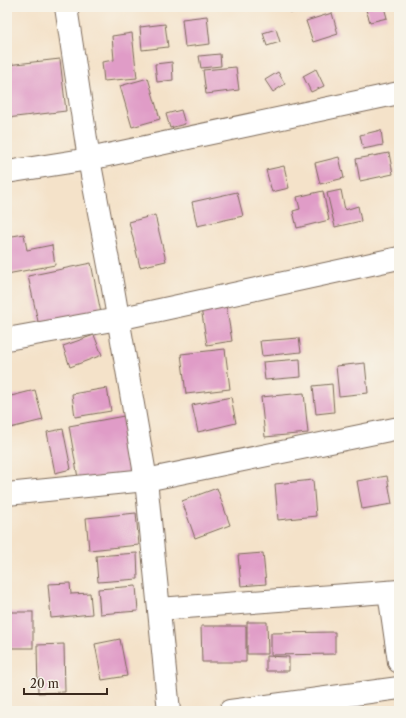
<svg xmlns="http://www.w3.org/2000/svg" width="406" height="718" viewBox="0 0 406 718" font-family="'Libre Caslon Text',serif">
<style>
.building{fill:#e09cc7}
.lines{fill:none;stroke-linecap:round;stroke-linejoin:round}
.street-casing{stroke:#7c6a5a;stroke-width:24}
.street{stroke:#fff;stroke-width:22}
</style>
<rect width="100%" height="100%" fill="#f7f3e8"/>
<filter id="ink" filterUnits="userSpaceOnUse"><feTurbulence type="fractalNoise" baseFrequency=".025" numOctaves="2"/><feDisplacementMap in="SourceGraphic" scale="8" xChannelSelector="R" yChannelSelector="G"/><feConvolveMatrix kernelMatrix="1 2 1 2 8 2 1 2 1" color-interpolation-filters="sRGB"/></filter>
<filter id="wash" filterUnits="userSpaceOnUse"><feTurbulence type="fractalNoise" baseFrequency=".012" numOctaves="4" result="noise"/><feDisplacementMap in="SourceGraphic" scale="16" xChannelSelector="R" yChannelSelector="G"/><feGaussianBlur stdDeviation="0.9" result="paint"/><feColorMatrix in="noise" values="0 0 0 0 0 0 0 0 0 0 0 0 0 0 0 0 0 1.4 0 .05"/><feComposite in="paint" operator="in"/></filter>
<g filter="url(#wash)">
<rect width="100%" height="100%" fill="#f4e2c9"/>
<g id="blocks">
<!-- building -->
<g class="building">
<path d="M 290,7 L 311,7 L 291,13 Z"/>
<path d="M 365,7 L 384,7 L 387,18 L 370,22 Z"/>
<path d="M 332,13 L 338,34 L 313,42 L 306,21 Z"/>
<path d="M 207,16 L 210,44 L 185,47 L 182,19 Z"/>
<path d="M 165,24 L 168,47 L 142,50 L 140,27 Z"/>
<path d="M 276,29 L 280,42 L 267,46 L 263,33 Z"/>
<path d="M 132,33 L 137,78 L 104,81 L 102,62 L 114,60 L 112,36 Z"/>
<path d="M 220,54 L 221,66 L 201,68 L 199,56 Z"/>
<path d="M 60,59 L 66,111 L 7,118 L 7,65 Z"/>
<path d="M 172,62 L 173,80 L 157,82 L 155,64 Z"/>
<path d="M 236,67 L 239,90 L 206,94 L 203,70 Z"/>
<path d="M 316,69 L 324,86 L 311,92 L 303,76 Z"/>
<path d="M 278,72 L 285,84 L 273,92 L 265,80 Z"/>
<path d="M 148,78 L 160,119 L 132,127 L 120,86 Z"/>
<path d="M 181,110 L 185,124 L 170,128 L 166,114 Z"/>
<path d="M 381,130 L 383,145 L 363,149 L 360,135 Z"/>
<path d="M 389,153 L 393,174 L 360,181 L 356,159 Z"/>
<path d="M 339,157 L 344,178 L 320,184 L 315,163 Z"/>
<path d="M 284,166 L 289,188 L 272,192 L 266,170 Z"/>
<path d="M 341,190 L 345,210 L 358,206 L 361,221 L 335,227 L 327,193 Z"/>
<path d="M 323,191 L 329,220 L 297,228 L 293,211 L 300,209 L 297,197 Z"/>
<path d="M 237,192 L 243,216 L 197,226 L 192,202 Z"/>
<path d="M 155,215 L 166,261 L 140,267 L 129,222 Z"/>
<path d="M 24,234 L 27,250 L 52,245 L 55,265 L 7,274 L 7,237 Z"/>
<path d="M 91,263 L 101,313 L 39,326 L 28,276 Z"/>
<path d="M 226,304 L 232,341 L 207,345 L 201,308 Z"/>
<path d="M 94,335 L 102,355 L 70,367 L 63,346 Z"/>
<path d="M 299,338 L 301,352 L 262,356 L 260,341 Z"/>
<path d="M 225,349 L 230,389 L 186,394 L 181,354 Z"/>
<path d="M 300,359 L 301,377 L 265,380 L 263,362 Z"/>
<path d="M 365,363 L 368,393 L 339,396 L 336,366 Z"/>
<path d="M 332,384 L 334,412 L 316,414 L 313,386 Z"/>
<path d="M 107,388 L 111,411 L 75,417 L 72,394 Z"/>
<path d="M 35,390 L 43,420 L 10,428 L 7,416 L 7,397 Z"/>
<path d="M 304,393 L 308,433 L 265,437 L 261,397 Z"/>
<path d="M 231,397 L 236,423 L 198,432 L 192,405 Z"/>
<path d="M 124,416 L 134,474 L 79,484 L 69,426 Z"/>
<path d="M 63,429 L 71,469 L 55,473 L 47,432 Z"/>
<path d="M 387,476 L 392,504 L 362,509 L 357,481 Z"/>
<path d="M 313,480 L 316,516 L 278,520 L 275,484 Z"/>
<path d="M 217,488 L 230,525 L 195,538 L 182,501 Z"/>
<path d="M 136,513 L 139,545 L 89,550 L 86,518 Z"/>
<path d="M 137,553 L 138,579 L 98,582 L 96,556 Z"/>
<path d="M 263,553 L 266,584 L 241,586 L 238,555 Z"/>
<path d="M 70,583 L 71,594 L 90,593 L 92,614 L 51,618 L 48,584 Z"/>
<path d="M 136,586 L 138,611 L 100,614 L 98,589 Z"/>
<rect x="7" y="612" width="26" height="36"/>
<path d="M 247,622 L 267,622 L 268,654 L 247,654 Z"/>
<path d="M 201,626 L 246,626 L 246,662 L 202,662 Z"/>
<path d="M 335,632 L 335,654 L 271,655 L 271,633 Z"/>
<path d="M 120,639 L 127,676 L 102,680 L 95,644 Z"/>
<path d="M 64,644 L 65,692 L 38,693 L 37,645 Z"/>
<path d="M 266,656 L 289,657 L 289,671 L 266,671 Z"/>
</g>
</g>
</g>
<g filter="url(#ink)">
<use href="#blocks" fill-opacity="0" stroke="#7c6a5a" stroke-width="1"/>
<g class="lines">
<defs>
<g id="street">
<path d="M 66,7 L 89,159 L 110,271 L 146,480 L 169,711"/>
<path d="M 7,172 L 89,159 L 399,93"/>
<path d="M 7,339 L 118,319 L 399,258"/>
<path d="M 7,494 L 146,480 L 399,428"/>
<path d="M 389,592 L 399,662"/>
<path d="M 159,609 L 399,591"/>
<path d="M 230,711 L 399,688"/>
</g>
</defs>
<!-- street casing -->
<use href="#street" class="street-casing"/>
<!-- street -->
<use href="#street" class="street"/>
</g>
</g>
<!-- margin -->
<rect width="406" height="718" fill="none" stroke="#f7f3e8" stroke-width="24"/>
<!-- scale -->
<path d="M24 688v6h83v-6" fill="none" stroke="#3b2a1e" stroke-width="2"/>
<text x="30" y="688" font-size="12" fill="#3b2a1e" stroke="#f7f3e8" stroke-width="3" paint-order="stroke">20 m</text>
</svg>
